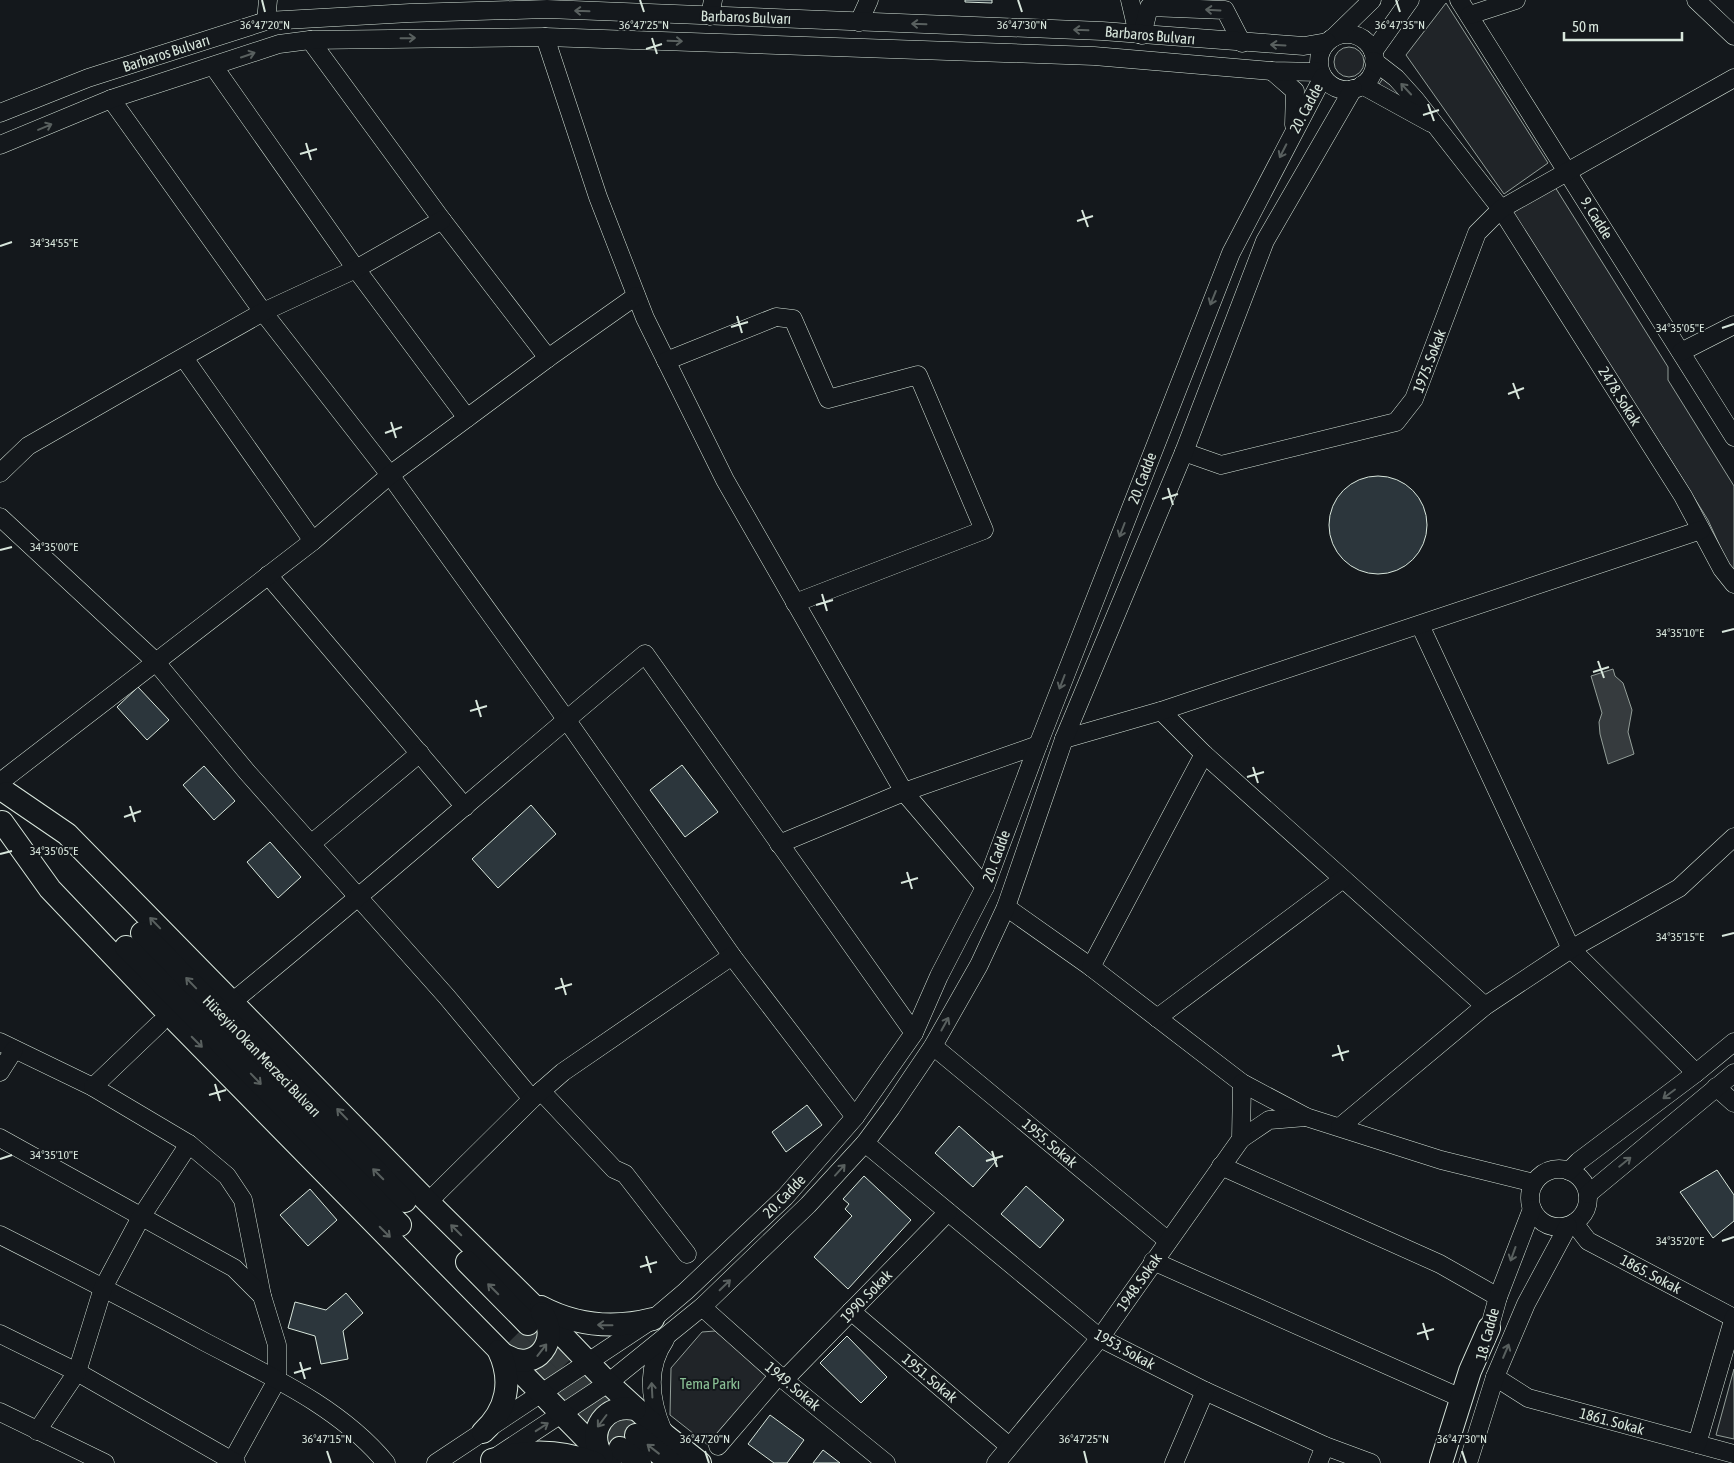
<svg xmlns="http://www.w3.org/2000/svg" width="1734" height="1463" viewBox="0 0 1734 1463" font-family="'Asap Condensed',sans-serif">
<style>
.green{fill:#202428;stroke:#939e99}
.water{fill:#363b3e;stroke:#939e99}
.building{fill:#2c363c;stroke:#d8e6dc}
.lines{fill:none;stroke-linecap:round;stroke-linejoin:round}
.major-tunnel{stroke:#313739;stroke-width:22;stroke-dasharray:22 11;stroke-linecap:butt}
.minor-casing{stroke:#d8e6dc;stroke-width:19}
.major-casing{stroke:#d8e6dc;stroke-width:24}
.minor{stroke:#14181c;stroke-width:18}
.major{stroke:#14181c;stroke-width:22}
.oneway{stroke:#59605f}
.ticks{fill:none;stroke:#d8e6dc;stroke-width:2}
.labels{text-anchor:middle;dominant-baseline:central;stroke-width:4;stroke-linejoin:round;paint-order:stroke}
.street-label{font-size:15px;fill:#d8e6dc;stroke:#14181c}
.park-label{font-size:15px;fill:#8ac095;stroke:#14181c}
.ticks-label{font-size:12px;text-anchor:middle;fill:#d8e6dc;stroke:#14181c;stroke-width:4;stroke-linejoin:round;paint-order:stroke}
</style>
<rect width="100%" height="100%" fill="#14181c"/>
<!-- green -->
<g class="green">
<path d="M 1446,3 L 1548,163 L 1504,194 L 1406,55 Z"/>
<circle cx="1349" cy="62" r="15"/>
<path d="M 1385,75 L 1412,108 L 1376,89 Z"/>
<path d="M 1555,187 L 1668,367 L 1668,380 L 1734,486 L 1734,573 L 1729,566 L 1708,520 L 1672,462 L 1512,213 Z"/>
<path d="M 715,1331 L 768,1375 L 708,1445 L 670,1415 L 671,1368 L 702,1332 Z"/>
<path d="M 1734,1369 L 1734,1439 L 1716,1435 Z"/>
</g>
<!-- water -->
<path class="water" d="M 1613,669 L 1615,676 L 1623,683 L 1632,710 L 1628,732 L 1634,754 L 1608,764 L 1600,734 L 1599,722 L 1602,713 L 1591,676 Z"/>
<!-- building -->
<g class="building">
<path d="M 965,0 L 992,0 L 992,3 L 965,2 Z"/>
<circle cx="1378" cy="525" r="49"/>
<path d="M 138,687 L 169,720 L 147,740 L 117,707 Z"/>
<path d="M 682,765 L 718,812 L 685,837 L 650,790 Z"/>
<path d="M 204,766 L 235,801 L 214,820 L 183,785 Z"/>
<path d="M 531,805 L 556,834 L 498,888 L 472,859 Z"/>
<path d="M 270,842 L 301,877 L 278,898 L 247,862 Z"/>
<path d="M 807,1105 L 822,1125 L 786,1152 L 772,1132 Z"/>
<path d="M 959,1126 L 997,1160 L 973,1187 L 935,1153 Z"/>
<path d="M 1717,1170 L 1734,1195 L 1734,1221 L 1713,1238 L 1680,1192 Z"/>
<path d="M 864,1176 L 911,1220 L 848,1289 L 814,1257 L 852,1216 L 845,1209 L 849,1204 L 843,1199 Z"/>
<path d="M 1026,1186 L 1064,1220 L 1040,1248 L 1001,1214 Z"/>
<path d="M 310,1189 L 337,1220 L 308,1246 L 280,1215 Z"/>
<path d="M 346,1293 L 363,1313 L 343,1331 L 348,1359 L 321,1364 L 315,1336 L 288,1328 L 295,1302 L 326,1310 Z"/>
<path d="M 847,1336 L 887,1377 L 861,1403 L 820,1363 Z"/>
<path d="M 770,1415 L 804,1440 L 787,1463 L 774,1463 L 748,1444 Z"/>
<path d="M 823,1450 L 840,1463 L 813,1463 Z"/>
</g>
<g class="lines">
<!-- major-tunnel -->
<g class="major-tunnel">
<path d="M 528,1324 L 636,1435"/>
<path d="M 512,1339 L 620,1448"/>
</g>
<defs>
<g id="minor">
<path d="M 1130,0 L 1138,34"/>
<path d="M 1459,0 L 1734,437"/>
<path d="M 1696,0 L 1734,36"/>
<path d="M 1470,15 L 1516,0"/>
<path d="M 710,16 L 713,0"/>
<path d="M 266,21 L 268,0"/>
<path d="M 859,22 L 869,0"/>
<circle cx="1347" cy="62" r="28"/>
<path d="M 1142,35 L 1149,7 L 1225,10 L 1242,43"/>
<path d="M 545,37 L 598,197 L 645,318 L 725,480 L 904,792 L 985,887"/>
<path d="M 1334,37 L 1372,0"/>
<path d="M 310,40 L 442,220 L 548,358"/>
<path d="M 1373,52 L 1410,0"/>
<path d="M 1374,61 L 1396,78 L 1415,99 L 1501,209 L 1683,496 L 1722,569 L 1734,584"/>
<path d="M 214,67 L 356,269 L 467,418"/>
<path d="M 1272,71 L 1295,91 L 1294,125"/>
<path d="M 1362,85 L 1431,123"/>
<path d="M 111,99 L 263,312 L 390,475 L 566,719 L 732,956 L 855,1117"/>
<path d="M 0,113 L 88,78 L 266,21 L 410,13 L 547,9 L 1102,31 L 1304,46 L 1327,42"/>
<path d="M 0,145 L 111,99 L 279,44 L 310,40 L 545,37 L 1094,56 L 1272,71 L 1320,72"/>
<path d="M 1681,352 L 1734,325"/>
<path d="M 184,358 L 313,541"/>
<path d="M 666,361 L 776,317 L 793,319 L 828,399 L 918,375 L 984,530 L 795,603"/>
<path d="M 1184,452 L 1221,465 L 1396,422 L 1414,399 L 1477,233 L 1501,209 L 1734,78"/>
<path d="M 0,473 L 28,446 L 136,384 L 263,312 L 356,269 L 442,220"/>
<path d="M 0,517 L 155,661 L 247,772 L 447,997 L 532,1099"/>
<path d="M 268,575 L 465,807"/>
<path d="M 1420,625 L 1571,949 L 1696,1073"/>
<path d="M 1161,711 L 1204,754 L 1485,1006"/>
<path d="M 1064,739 L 1161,711 L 1701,530"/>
<path d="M 0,782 L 313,541 L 390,475 L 548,358 L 636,296"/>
<path d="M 311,844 L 420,753"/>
<path d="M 779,844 L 904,792 L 1038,745"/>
<path d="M 1006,907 L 1091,967 L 1242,1083 L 1306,1117 L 1441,1160 L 1534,1183"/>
<path d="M 1091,967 L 1204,754"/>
<path d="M 232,1002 C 372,888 506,769 645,654 L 914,1033"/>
<path d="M 1157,1018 L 1343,879"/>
<path d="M 0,1042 L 93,1087 L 189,1144 L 227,1176 L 243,1200 L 262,1296"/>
<path d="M 933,1046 L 1167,1240"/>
<path d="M 0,1072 L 14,1050"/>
<path d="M 93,1087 L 159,1024"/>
<path d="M 1716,1087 L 1734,1103"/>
<path d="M 541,1091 L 614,1169 L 625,1174 L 687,1254"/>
<path d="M 1340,1127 L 1485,1006 L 1571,949 L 1679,888 L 1734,837"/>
<path d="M 0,1138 L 234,1268 L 262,1296 L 277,1345 L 277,1380 L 231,1463"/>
<path d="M 1241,1139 L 1269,1120 L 1306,1117"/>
<path d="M 865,1143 L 1100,1338 L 1205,1391 L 1325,1446 L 1371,1463"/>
<path d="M 1221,1166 L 1440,1264 L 1498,1297"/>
<circle cx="1559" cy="1198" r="29"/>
<path d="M 1569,1171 L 1579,1161 L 1696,1073 L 1734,1042"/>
<path d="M 1588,1194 L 1734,1073"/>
<path d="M 428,1202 L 532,1099 L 563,1072 L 732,956"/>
<path d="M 1574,1223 L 1588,1241 L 1734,1318"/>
<path d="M 0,1235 C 69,1270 137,1305 205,1342 C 268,1375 340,1407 386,1463"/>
<path d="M 1153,1261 L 1461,1398"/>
<path d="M 702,1307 L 784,1380 L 886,1463"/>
<path d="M 851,1311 L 1009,1446"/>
<path d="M 0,1334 L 77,1372 L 236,1463"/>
<path d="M 1486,1340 L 1498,1297 L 1532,1209"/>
<path d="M 1495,1377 L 1528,1398 L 1734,1454"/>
<path d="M 784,1380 L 948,1212"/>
<path d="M 0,1412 L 105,1463"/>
<path d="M 37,1431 L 77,1372 L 103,1288 L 141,1217 L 189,1144"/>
<path d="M 663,1431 C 650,1401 645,1369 665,1340"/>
<path d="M 1697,1444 L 1734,1317"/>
<path d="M 718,1446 L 779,1375"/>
<path d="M 499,1455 L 608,1383 L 702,1307 L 808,1205 L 865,1143 L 891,1108 L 933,1046 L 979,965 L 1006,907 L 1064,739 L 1184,452 L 1265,241 L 1353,89"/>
<path d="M 436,1463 L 653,1319 L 686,1291 L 785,1197 L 855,1117 L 914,1033 L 939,976 L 985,887 L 1038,745 L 1231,253 L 1323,77"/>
<path d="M 996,1463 L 1100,1338 L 1241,1139 L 1242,1083"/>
<path d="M 1174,1463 L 1205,1391"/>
<path d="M 1318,1463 L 1325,1446"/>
<path d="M 1468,1463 L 1495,1377 L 1526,1304 L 1568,1226"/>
</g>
<g id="major">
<path d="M 7,793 L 67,834 L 428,1202 L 541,1313 L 608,1383 L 666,1436 L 700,1463"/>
<path d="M 2,822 L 50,889 L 169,1014 L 610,1463"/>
<path d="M 142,933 L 405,1201"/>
<path d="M 126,947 L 400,1225"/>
<path d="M 467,1262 L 528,1324"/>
<path d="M 541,1307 C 577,1326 614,1329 653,1319"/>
<path d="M 507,1356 C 536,1373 561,1340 542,1313"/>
<path d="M 483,1432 C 507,1410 513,1381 499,1351"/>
<path d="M 636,1435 L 671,1463"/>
<path d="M 620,1448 L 640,1463"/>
<path d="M 602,1456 C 586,1430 606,1403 635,1409"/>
<path d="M 492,1460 C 527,1449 561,1450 595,1463"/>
<path d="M 1441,1463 L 1470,1371 L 1489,1328"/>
</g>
</defs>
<!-- minor casing -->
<use href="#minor" class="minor-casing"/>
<!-- major casing -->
<use href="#major" class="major-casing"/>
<!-- minor -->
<use href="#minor" class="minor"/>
<!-- major -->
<use href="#major" class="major"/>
</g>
<!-- one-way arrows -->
<defs><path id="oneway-shaft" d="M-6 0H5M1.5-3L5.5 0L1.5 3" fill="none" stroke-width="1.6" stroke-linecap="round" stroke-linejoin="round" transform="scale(1.25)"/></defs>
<g class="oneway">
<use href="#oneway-shaft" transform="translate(1213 10) rotate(-177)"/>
<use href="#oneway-shaft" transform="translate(582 11) rotate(-178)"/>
<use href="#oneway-shaft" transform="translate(919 24) rotate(-178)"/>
<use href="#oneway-shaft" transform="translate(1081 30) rotate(-178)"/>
<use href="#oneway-shaft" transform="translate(408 38) rotate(-1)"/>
<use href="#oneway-shaft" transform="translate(675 41) rotate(2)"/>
<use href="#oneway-shaft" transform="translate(1278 45) rotate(-177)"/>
<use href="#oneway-shaft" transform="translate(248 55) rotate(-19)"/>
<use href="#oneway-shaft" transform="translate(1406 89) rotate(-133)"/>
<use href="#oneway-shaft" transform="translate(45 127) rotate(-23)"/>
<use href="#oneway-shaft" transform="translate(1283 151) rotate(117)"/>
<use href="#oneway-shaft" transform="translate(1213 298) rotate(112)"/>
<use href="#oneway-shaft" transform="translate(1122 530) rotate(111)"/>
<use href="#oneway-shaft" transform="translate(1062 682) rotate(111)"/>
<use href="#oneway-shaft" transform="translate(155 923) rotate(-134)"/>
<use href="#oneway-shaft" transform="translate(191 983) rotate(-134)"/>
<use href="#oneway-shaft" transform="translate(945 1024) rotate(-61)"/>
<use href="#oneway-shaft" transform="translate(197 1042) rotate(45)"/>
<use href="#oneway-shaft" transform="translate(256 1079) rotate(46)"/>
<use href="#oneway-shaft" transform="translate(1669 1094) rotate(143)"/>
<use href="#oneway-shaft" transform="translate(342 1114) rotate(-134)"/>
<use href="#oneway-shaft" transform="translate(1625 1162) rotate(-39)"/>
<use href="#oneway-shaft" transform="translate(840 1170) rotate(-48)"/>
<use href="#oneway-shaft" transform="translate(378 1174) rotate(-135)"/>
<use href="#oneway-shaft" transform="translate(456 1230) rotate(-135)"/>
<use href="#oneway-shaft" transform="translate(385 1232) rotate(45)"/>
<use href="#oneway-shaft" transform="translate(1513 1254) rotate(110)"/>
<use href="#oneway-shaft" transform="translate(725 1285) rotate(-44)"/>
<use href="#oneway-shaft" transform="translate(493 1289) rotate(-135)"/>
<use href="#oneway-shaft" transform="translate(605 1325) rotate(-179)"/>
<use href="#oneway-shaft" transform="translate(542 1350) rotate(-52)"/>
<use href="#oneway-shaft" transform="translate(1506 1351) rotate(-67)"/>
<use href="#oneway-shaft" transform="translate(652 1390) rotate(-93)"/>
<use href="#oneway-shaft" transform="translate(602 1421) rotate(127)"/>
<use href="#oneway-shaft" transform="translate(542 1427) rotate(-33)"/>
<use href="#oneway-shaft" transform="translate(653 1449) rotate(-142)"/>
</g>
<!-- ticks -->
<path class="ticks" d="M 262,0 L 265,12M 640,0 L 644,12M 1018,0 L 1022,12M 1396,0 L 1400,12M 652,38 L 657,54M 646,49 L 662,44M 1428,104 L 1434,121M 1423,115 L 1439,110M 306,143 L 311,160M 300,154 L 317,149M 1082,210 L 1088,227M 1077,221 L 1093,216M 0,246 L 12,242M 737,316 L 742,333M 731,327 L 748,322M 1722,328 L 1734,324M 1513,383 L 1519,399M 1508,394 L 1524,388M 391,422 L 396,438M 385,433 L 402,427M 1168,488 L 1173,505M 1162,499 L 1178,494M 0,550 L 12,547M 822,594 L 827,611M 816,605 L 833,600M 1722,632 L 1734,629M 1598,661 L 1604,678M 1593,672 L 1609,667M 476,700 L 481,717M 470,711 L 487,706M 1253,767 L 1258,783M 1247,777 L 1264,772M 130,806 L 135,822M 124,817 L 141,811M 0,854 L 12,851M 907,872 L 912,889M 901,883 L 918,878M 1722,936 L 1734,933M 561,978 L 566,995M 555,989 L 572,984M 1338,1045 L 1343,1061M 1332,1056 L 1349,1051M 215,1084 L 220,1101M 209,1095 L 226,1090M 992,1151 L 997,1167M 0,1159 L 12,1155M 986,1161 L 1003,1156M 1722,1241 L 1734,1237M 646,1256 L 651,1273M 640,1267 L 657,1262M 1423,1323 L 1428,1340M 1417,1334 L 1434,1329M 300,1362 L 305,1379M 294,1373 L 311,1368M 327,1451 L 331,1463M 705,1451 L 709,1463M 1084,1451 L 1087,1463M 1462,1451 L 1466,1463"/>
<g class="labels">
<!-- street labels -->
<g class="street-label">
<text transform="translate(746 17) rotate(2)">Barbaros Bulvarı</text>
<text transform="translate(1150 35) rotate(5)">Barbaros Bulvarı</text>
<text transform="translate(166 53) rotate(-18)">Barbaros Bulvarı</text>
<text transform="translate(1306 108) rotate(-62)">20. Cadde</text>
<text transform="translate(1597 218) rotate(58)">9. Cadde</text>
<text transform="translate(1429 361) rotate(-69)">1975. Sokak</text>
<text transform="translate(1620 396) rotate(58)">2478. Sokak</text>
<text transform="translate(1142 478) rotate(-69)">20. Cadde</text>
<text transform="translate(996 856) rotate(-70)">20. Cadde</text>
<text transform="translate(262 1056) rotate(46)">Hüseyin Okan Merzeci Bulvarı</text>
<text transform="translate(1050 1143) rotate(40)">1955. Sokak</text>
<text transform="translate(784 1196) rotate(-46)">20. Cadde</text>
<text transform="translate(1651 1274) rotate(28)">1865. Sokak</text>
<text transform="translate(1139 1282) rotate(-55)">1948. Sokak</text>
<text transform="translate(866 1296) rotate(-46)">1990. Sokak</text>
<text transform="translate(1487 1334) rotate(-75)">18. Cadde</text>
<text transform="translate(1125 1349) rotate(29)">1953. Sokak</text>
<text transform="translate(930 1378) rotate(40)">1951. Sokak</text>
<text transform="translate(793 1386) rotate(40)">1949. Sokak</text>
<text transform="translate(1612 1421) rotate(15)">1861. Sokak</text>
</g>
<!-- park labels -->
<g class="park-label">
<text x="710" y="1383">Tema Parkı</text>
</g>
</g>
<g class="ticks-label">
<text x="265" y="29">36°47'20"N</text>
<text x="644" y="29">36°47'25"N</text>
<text x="1022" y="29">36°47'30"N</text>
<text x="1400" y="29">36°47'35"N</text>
<text x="54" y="247">34°34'55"E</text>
<text x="1680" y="332">34°35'05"E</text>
<text x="54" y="551">34°35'00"E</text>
<text x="1680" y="637">34°35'10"E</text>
<text x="54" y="855">34°35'05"E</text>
<text x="1680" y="941">34°35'15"E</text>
<text x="54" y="1159">34°35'10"E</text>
<text x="1680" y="1245">34°35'20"E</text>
<text x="327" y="1443">36°47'15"N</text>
<text x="705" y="1443">36°47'20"N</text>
<text x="1084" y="1443">36°47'25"N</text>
<text x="1462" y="1443">36°47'30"N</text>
</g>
<!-- scale -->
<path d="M1564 32v8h118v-8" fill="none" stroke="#d8e6dc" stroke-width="2.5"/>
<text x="1572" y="32" font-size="15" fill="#d8e6dc" stroke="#14181c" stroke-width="4" paint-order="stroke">50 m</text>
</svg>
